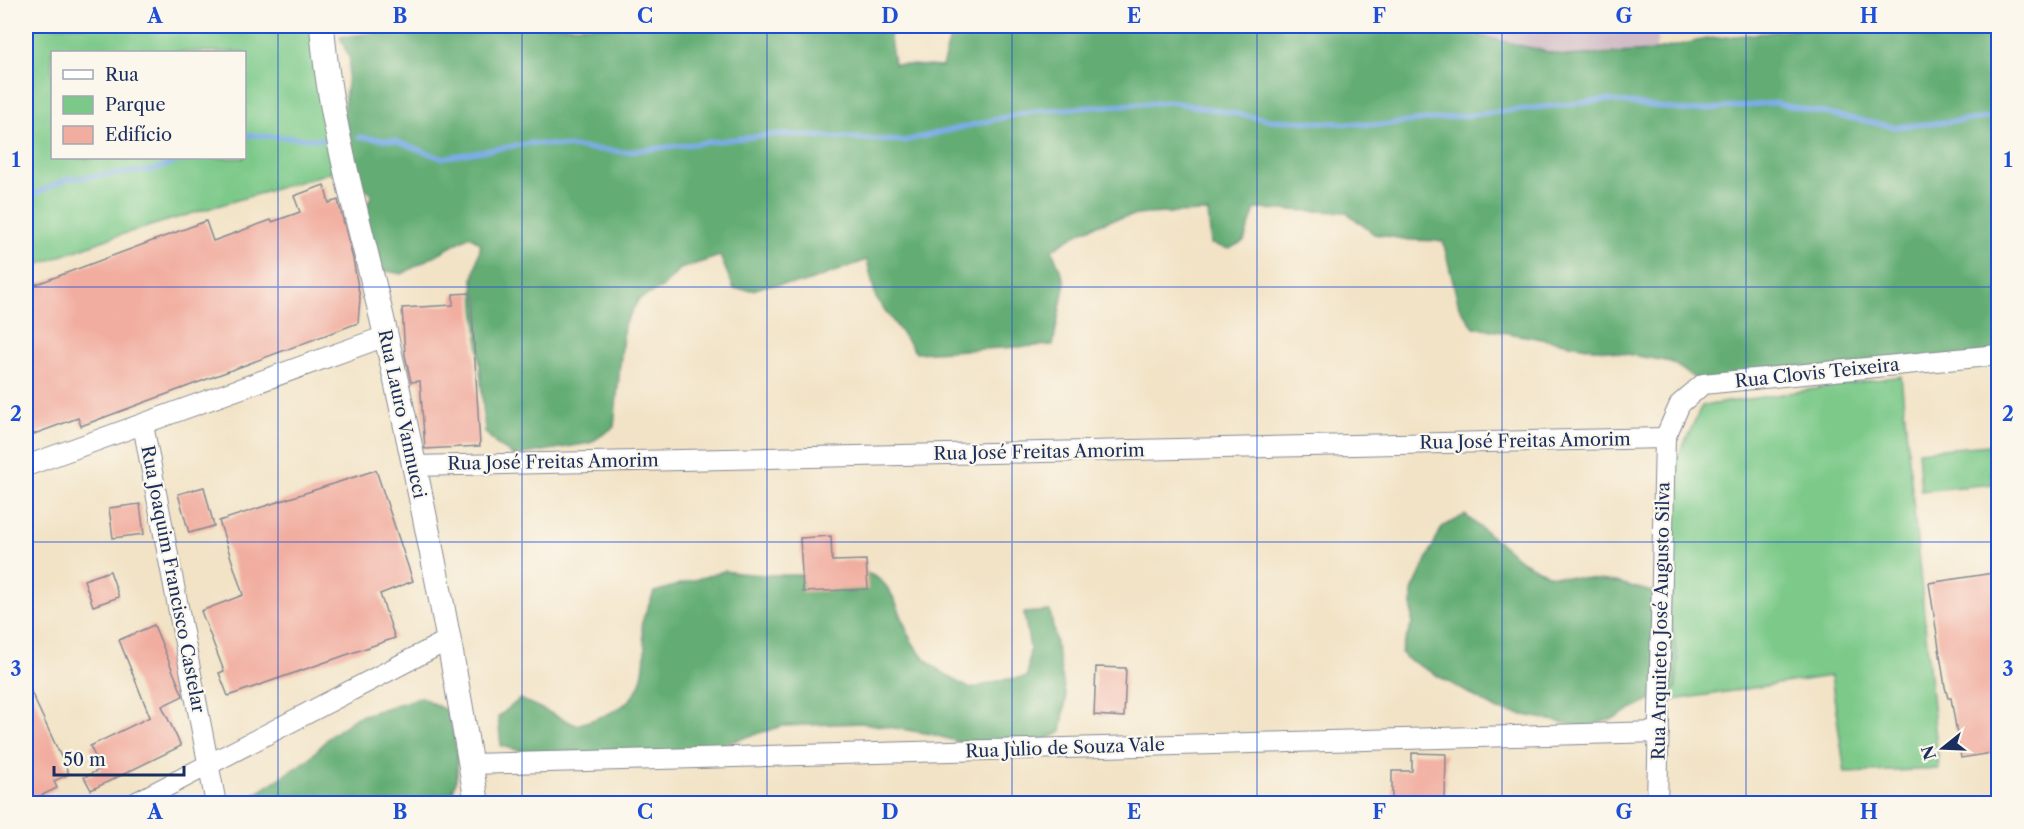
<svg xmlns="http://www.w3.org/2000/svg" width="2024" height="829" viewBox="0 0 2024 829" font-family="'Libre Caslon Text',serif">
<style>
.industrial{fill:#d2bdc6}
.green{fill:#7bc989;stroke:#4b7c74;stroke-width:1.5;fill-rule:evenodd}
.forest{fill:#64ad75;stroke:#406e6a;stroke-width:1.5}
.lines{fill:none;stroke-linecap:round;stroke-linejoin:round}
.stream{stroke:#7dace7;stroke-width:5}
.building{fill:#f1aea0}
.minor-casing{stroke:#868992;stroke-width:22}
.tertiary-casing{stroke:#868992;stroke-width:26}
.minor{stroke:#fff;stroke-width:20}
.tertiary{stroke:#fff;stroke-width:24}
.grid{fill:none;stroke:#1d4ed8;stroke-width:1.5;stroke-opacity:0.55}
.labels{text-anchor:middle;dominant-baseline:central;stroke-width:4.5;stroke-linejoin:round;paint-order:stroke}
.street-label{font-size:18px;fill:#1b2f5e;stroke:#fbf7ec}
.neatline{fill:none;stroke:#1d4ed8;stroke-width:2}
.grid-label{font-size:20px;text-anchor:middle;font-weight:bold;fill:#1d4ed8}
</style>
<rect width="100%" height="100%" fill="#fbf7ec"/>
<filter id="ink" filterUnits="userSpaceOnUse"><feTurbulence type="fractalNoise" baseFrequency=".0167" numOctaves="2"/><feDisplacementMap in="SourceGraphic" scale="12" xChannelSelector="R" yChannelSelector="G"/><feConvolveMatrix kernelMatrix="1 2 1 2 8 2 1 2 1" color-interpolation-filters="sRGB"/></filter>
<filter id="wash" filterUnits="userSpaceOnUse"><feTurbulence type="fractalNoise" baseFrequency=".008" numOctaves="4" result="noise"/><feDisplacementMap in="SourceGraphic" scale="24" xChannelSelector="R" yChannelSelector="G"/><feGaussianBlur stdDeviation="1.35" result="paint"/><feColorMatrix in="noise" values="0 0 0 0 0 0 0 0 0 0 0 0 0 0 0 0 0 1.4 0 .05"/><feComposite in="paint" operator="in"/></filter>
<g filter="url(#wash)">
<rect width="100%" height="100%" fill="#f2e3c6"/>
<!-- industrial -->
<path class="industrial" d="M 1480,26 L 1659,26 L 1656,50 L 1566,56 L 1480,36 Z"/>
<!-- green -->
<g class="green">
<path d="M 26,26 L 313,26 L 332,172 L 113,237 L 26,269 ZM 52,52 L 244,52 L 244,158 L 52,158 Z"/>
<path d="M 1901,376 L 1939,769 L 1845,773 L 1831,676 L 1666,701 L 1676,460 L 1702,406 Z"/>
<path d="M 1989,445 L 1993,484 L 1921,491 L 1918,451 Z"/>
</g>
<!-- forest -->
<g class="forest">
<path d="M 435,26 L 888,26 L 894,64 L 942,67 L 953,26 L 1480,26 L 1480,36 L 1566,56 L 1652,51 L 1706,39 L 1832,26 L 1998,26 L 1998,355 L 1703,384 L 1671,362 L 1474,327 L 1459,307 L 1443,241 L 1409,240 L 1374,234 L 1346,212 L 1255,209 L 1244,241 L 1229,249 L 1211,244 L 1208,212 C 1143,214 1108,210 1052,250 L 1065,282 L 1053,345 L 916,353 L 876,298 L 867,260 L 804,283 L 768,285 L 753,290 L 734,289 L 720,256 L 680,269 L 662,288 L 639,299 L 624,325 L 614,427 L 590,443 L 514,456 L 496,444 L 485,432 L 473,279 L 481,244 L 470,236 L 402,274 L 376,269 L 364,213 L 372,194 L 361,187 L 343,114 L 350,60 L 340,37 Z"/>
<path d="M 1465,515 L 1523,562 L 1549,575 L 1616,582 L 1652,592 L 1671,619 L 1678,660 L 1676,688 L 1614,718 L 1585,727 L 1498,710 L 1406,658 L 1401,652 L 1412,623 L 1412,591 L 1442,527 Z"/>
<path d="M 724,571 C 755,576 787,576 819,574 C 835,573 854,569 869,574 C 896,582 901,624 914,645 C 928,666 950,678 971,689 L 1001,680 L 1027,677 L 1030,649 L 1024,613 L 1050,611 L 1066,698 L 1061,732 L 1037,744 L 1003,755 L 931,734 L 863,723 L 782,726 L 664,763 L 554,759 L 501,746 L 498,717 L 520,699 L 576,725 C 621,711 644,703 645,651 C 645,642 641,632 642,623 C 644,613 651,602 654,592 Z"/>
<path d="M 421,697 L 447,711 C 457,742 464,773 448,803 L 241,804 L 310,758 L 330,736 L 357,717 Z"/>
</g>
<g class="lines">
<!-- stream -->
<g class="stream">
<path d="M 244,137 L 251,135 L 327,140"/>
<path d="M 359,137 L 396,141 L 441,158 L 531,143 L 625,152 L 778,134 L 904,141 L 1032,111 L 1171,102 L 1271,120 L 1380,125 L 1606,100 L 1689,111 L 1773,103 L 1895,127 L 1998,117"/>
<path d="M 26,198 L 67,179 L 153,170 L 188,158"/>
</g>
</g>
<g id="blocks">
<!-- building -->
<g class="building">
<path d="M 324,185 L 329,203 L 338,200 L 353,259 L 360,298 L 358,323 L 81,426 L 78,418 L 26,437 L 26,288 L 206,221 L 213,241 L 271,220 L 272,222 L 300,212 L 294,196 Z"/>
<path d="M 471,293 L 480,446 L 425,449 L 420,381 L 411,382 L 405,355 L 402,308 L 453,305 L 453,294 Z"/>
<path d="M 376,470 L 413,581 L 380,594 L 395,638 L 228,696 L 219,673 L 224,671 L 201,611 L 243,595 L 219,521 Z"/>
<path d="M 204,487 L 214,526 L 189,533 L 178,494 Z"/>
<path d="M 140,504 L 144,534 L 113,538 L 109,508 Z"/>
<path d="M 831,536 L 832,561 L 866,560 L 868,589 L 803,592 L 800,538 Z"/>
<path d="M 110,571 L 119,597 L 93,606 L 84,580 Z"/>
<path d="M 1993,573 L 1994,577 L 1998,577 L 1998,752 L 1961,758 L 1951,698 L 1948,698 L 1945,687 L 1929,583 Z"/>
<path d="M 154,625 L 183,696 L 162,706 L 181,746 L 91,790 L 84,777 L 101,769 L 90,746 L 150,717 L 119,640 Z"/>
<path d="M 1096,667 L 1126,668 L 1124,717 L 1094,715 Z"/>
<path d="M 26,681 L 69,774 L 54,781 L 57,788 L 26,803 Z"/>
<path d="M 1412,753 L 1446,754 L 1445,804 L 1392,804 L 1392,771 L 1412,771 Z"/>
</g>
</g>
</g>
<g filter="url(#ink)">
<use href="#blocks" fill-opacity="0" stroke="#868992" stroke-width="1.5"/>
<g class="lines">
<defs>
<g id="minor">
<path d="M 143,425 L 216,804"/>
<path d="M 26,466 L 386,336"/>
<path d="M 413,466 L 1665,438"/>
<path d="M 471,764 L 1659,732"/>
<path d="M 133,804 L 448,640"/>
<path d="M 1657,804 L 1665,438 L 1680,404 L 1703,384 L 1998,355"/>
</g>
<path id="tertiary" d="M 322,26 C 330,131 363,233 386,336 C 421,491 452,647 477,804"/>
</defs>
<!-- minor casing -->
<use href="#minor" class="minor-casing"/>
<!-- tertiary casing -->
<use href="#tertiary" class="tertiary-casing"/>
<!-- minor -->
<use href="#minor" class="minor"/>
<!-- tertiary -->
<use href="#tertiary" class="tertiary"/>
</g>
</g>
<!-- grid -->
<path class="grid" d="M 278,26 L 278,804M 522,26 L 522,804M 767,26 L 767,804M 1012,26 L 1012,804M 1257,26 L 1257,804M 1502,26 L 1502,804M 1746,26 L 1746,804M 26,287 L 1998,287M 26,542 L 1998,542"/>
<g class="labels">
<!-- street labels -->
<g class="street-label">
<text transform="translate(1817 373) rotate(-6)">Rua Clovis Teixeira</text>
<text transform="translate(402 414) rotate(78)">Rua Lauro Vannucci</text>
<text transform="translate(1525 441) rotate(-1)">Rua José Freitas Amorim</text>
<text transform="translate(1039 452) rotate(-1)">Rua José Freitas Amorim</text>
<text transform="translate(553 462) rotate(-1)">Rua José Freitas Amorim</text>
<text transform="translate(173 579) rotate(79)">Rua Joaquim Francisco Castelar</text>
<text transform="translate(1661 621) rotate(-89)">Rua Arquiteto José Augusto Silva</text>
<text transform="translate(1065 748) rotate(-2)">Rua Jùlio de Souza Vale</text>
</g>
</g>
<!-- margin -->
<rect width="2024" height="829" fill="none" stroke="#fbf7ec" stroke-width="66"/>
<!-- legend -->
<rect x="51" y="51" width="195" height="108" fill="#fbf7ec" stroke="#a1a7b3" stroke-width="1.5"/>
<rect x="63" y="70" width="30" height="9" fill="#ffffff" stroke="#a1a7b3" stroke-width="1.5"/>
<text x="105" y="81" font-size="18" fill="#1b2f5e">Rua</text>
<rect x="63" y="96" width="30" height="18" fill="#7bc989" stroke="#a1a7b3" stroke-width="1.5"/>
<text x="105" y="111" font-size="18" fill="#1b2f5e">Parque</text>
<rect x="63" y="126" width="30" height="18" fill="#f1aea0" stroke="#a1a7b3" stroke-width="1.5"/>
<text x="105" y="141" font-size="18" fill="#1b2f5e">Edifício</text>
<!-- north arrow -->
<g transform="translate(1943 748) rotate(252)" stroke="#fbf7ec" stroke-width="4.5" paint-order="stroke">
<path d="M0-4.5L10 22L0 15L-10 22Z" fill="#1b2f5e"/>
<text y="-9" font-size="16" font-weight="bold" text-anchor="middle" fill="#1b2f5e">N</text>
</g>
<!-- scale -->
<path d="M54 766v9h130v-9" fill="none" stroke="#1b2f5e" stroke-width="3"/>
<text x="63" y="766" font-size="18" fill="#1b2f5e" stroke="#fbf7ec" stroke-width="4.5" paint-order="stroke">50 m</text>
<rect x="33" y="33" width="1958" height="763" class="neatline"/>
<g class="grid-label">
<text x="155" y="23">A</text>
<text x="400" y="23">B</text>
<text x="645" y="23">C</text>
<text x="890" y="23">D</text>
<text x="1134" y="23">E</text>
<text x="1379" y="23">F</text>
<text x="1624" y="23">G</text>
<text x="1869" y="23">H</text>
<text x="16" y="167">1</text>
<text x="2008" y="167">1</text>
<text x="16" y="421">2</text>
<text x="2008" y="421">2</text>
<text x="16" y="676">3</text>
<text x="2008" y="676">3</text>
<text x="155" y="819">A</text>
<text x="400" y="819">B</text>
<text x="645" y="819">C</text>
<text x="890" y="819">D</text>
<text x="1134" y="819">E</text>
<text x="1379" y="819">F</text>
<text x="1624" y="819">G</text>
<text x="1869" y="819">H</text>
</g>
</svg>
